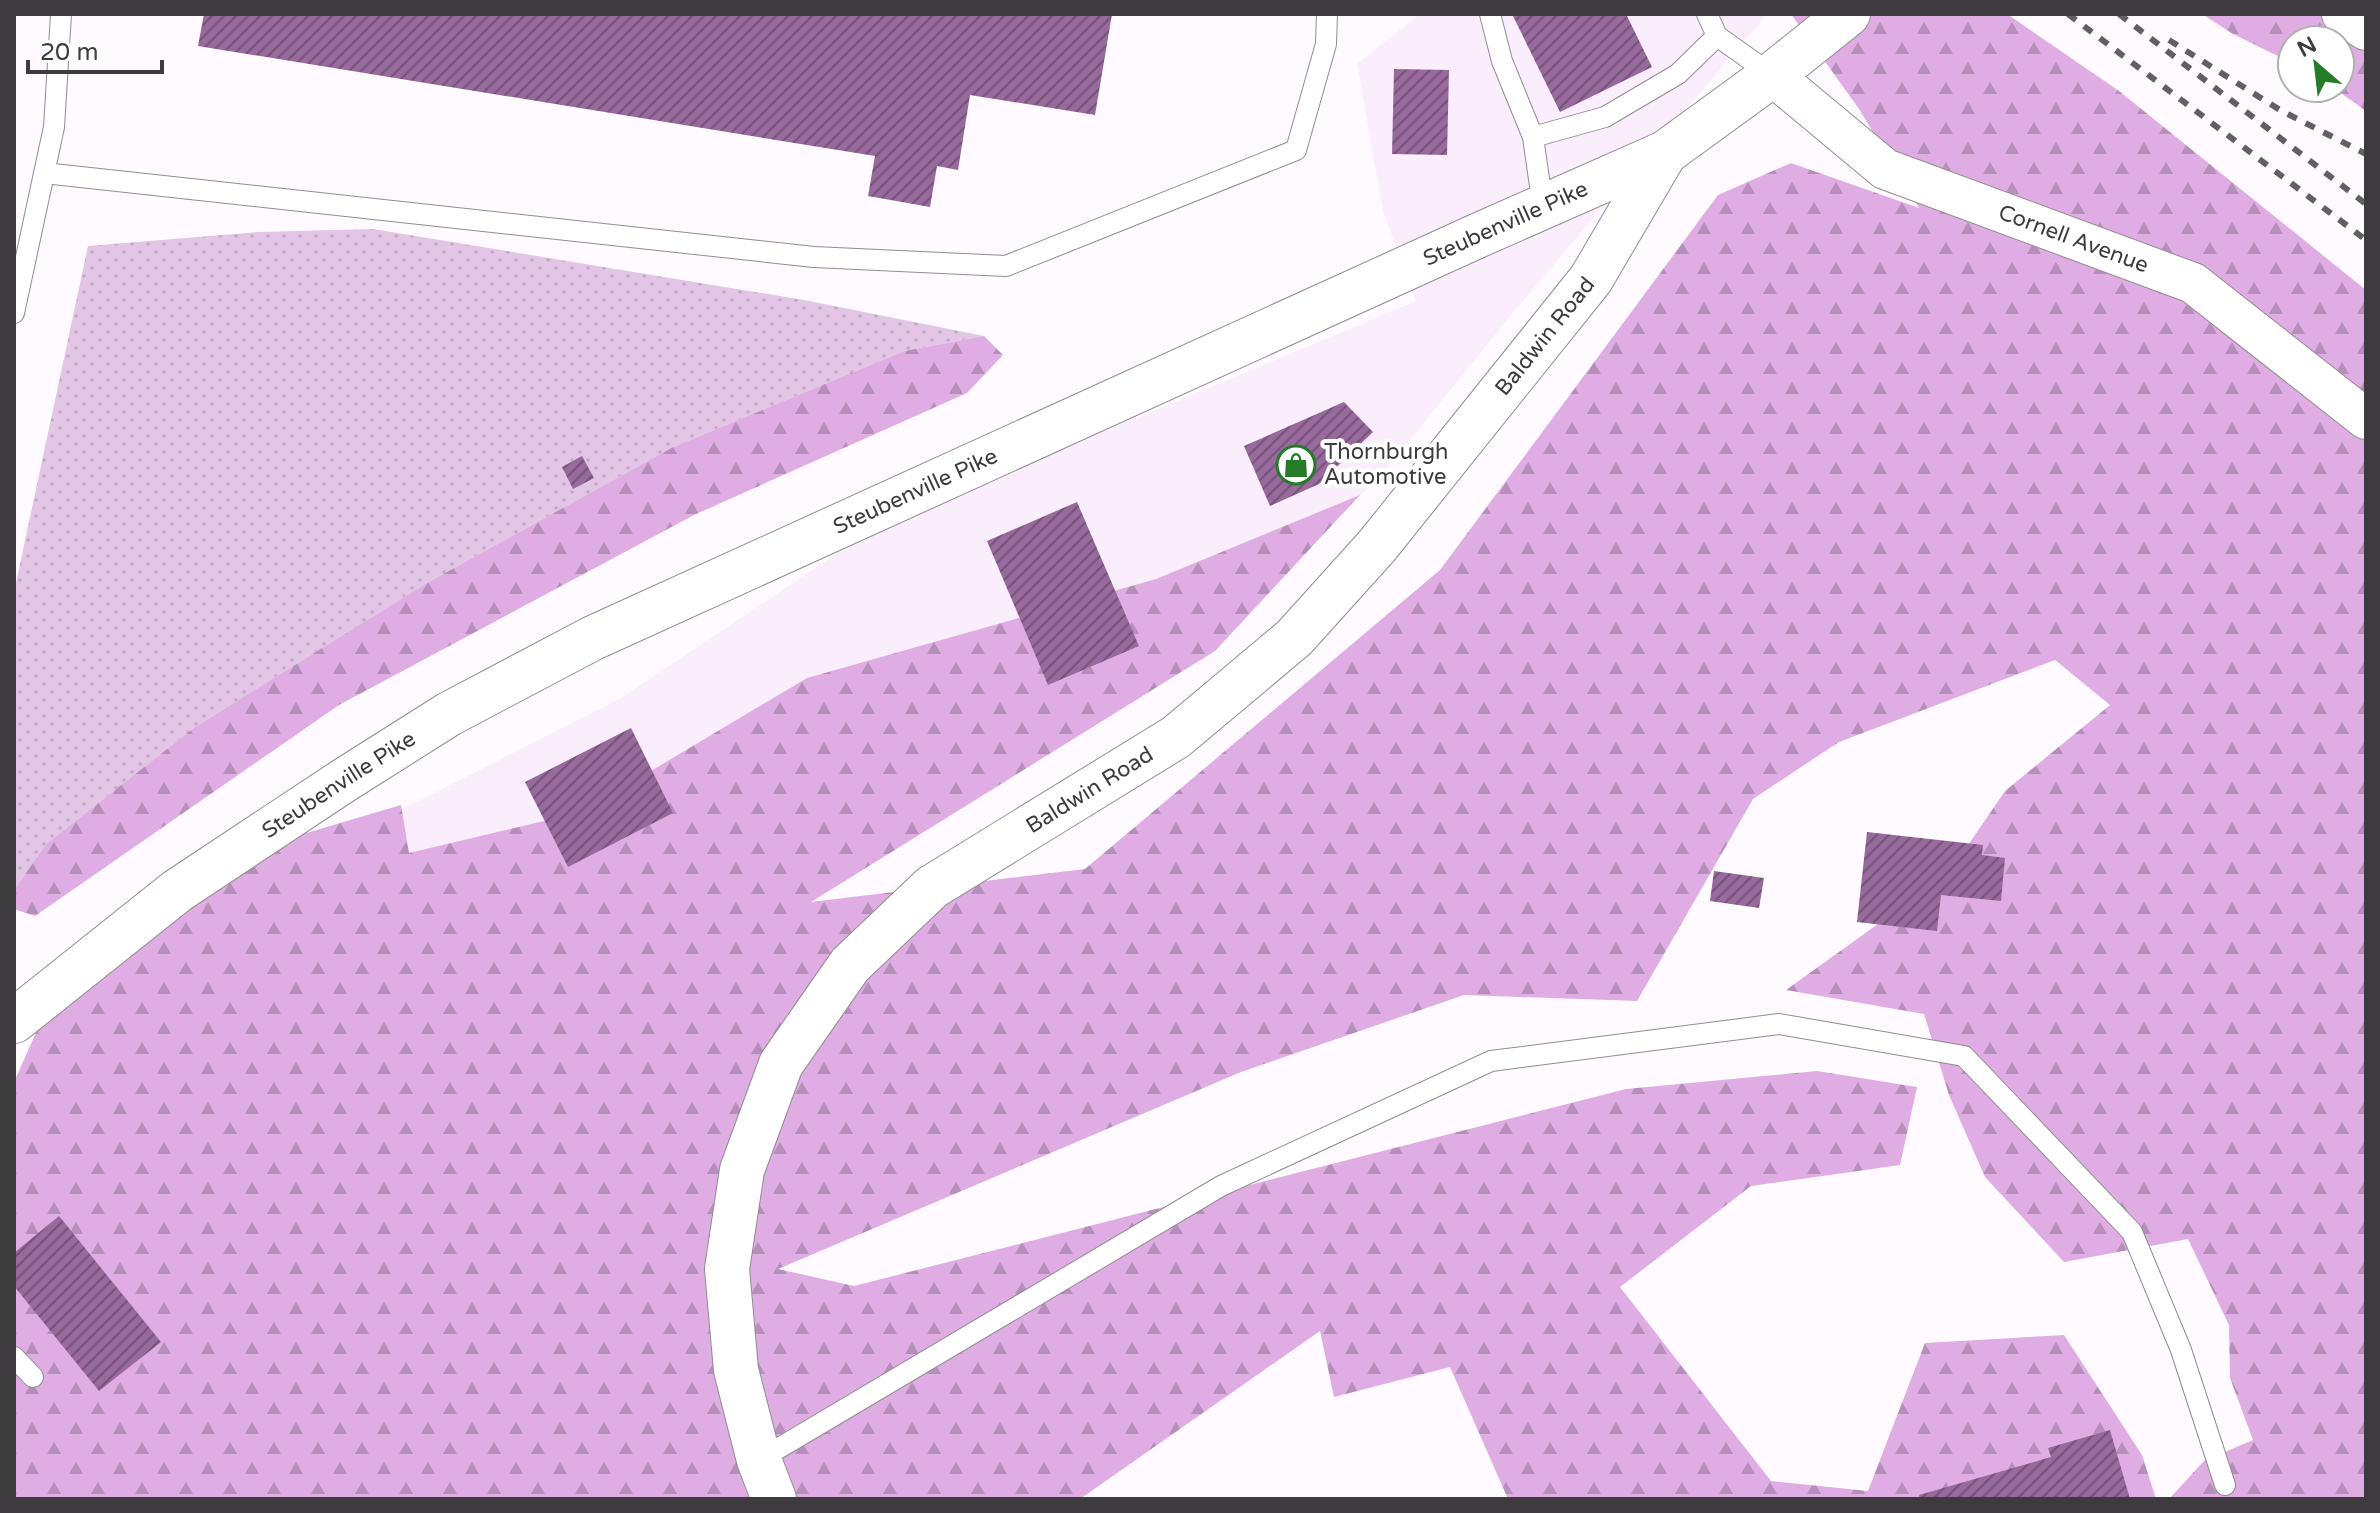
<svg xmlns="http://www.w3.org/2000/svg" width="2380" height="1513" viewBox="0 0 2380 1513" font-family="'Varela Round',sans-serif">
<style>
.built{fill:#faedfc}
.grass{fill:url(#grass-dots)}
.forest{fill:url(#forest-firs)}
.building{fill:url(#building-hatch)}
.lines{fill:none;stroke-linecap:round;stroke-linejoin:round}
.lane-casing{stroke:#938b93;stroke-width:22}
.street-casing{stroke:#938b93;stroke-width:42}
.secondary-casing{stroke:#938b93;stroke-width:46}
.lane{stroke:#fff;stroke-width:20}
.street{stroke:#fff;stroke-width:40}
.secondary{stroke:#fff;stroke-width:44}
.rail{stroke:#625f62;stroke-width:6;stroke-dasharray:10 10;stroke-linecap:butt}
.labels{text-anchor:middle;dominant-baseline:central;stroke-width:8;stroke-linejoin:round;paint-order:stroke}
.street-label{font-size:22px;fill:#3e3b3e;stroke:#fff}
.poi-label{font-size:22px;fill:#3e3b3e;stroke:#fff;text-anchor:start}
</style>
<defs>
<pattern id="grass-dots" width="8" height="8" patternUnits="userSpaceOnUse" patternTransform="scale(2)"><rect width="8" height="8" fill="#e3c5e6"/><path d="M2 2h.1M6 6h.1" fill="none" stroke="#c4aac6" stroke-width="1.8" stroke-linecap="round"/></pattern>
<pattern id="forest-firs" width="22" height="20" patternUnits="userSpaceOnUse" patternTransform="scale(2)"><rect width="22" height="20" fill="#dfade4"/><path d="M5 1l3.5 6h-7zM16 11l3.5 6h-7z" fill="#b68eba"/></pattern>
<pattern id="building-hatch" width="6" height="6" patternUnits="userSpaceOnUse" patternTransform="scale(2)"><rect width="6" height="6" fill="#97699c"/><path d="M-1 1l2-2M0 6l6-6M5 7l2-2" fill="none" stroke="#76537a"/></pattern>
</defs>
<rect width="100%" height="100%" fill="#fefaff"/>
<!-- built -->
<path class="built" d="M 1420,14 L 1767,14 L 1511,315 L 1376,482 L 1189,633 L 428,968 L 354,834 L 621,698 L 875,528 L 1416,301 L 1383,211 L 1357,64 Z"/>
<!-- grass -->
<path class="grass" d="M 373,229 L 804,300 L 984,336 L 904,351 L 673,447 L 425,584 L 195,727 L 46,844 L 14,890 L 14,592 L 88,246 L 258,232 Z"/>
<!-- forest -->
<g class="forest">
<path d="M 1791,14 L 2007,14 L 2119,91 L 2366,290 L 2366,1499 L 2169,1499 L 2204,1461 L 2253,1440 L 2230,1378 L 2229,1325 L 2188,1239 L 2064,1262 L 1985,1177 L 1949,1095 L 1924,1014 L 1786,990 L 1949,873 L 2005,791 L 2110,705 L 2055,660 L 1839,742 L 1753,799 L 1637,1001 L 1464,995 L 1241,1072 L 778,1269 L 854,1286 L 1626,1089 L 1817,1071 L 1917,1087 L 1900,1165 L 1751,1186 L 1620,1287 L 1771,1481 L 1868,1491 L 1925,1343 L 2064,1335 L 2142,1455 L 2156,1499 L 1508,1499 L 1450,1367 L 1334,1397 L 1320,1331 L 1080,1499 L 14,1499 L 14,1082 L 39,1026 L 276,842 L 401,805 L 409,853 L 582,812 L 807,678 L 1156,579 L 1360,495 L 1215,651 L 811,902 L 1085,869 L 1440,570 L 1718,195 L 1791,163 L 1919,208 L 1859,109 Z"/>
<path d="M 2202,14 L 2366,14 L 2366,111 L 2334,88 L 2340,88 L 2340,40 L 2292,40 L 2292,63 L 2233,34 Z"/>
<path d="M 984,336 L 1003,355 L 967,393 L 694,515 L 339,705 L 35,916 L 14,909 L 14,890 L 46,844 L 195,727 L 425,584 L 673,447 L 904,351 Z"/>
</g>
<!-- building -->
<g class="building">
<path d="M 204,14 L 1112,14 L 1095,115 L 970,95 L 958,170 L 937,166 L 930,207 L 868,196 L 875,156 L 198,46 Z"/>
<path d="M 1512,14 L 1626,14 L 1652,67 L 1560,112 Z"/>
<path d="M 1394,69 L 1449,70 L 1447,155 L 1392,154 Z"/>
<path d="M 1344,402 L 1373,432 L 1319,484 L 1270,506 L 1244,446 Z"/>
<path d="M 582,456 L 594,478 L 573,489 L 562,467 Z"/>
<path d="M 1077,502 L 1139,646 L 1048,685 L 987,541 Z"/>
<path d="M 631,728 L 673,813 L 568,867 L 525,782 Z"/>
<path d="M 1867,832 L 1983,845 L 1982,855 L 2005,858 L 2001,901 L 1941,895 L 1937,931 L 1857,922 Z"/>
<path d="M 1714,871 L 1764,878 L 1759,908 L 1710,901 Z"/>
<path d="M 59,1216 L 161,1342 L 99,1391 L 14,1286 L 14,1253 Z"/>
<path d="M 2110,1430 L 2130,1499 L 1920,1499 L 1919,1495 L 2051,1457 L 2048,1448 Z"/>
</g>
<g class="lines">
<defs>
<g id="lane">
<path d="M 1490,14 L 1502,61 L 1533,137 L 1543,207"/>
<path d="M 1707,14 L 1717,36 L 1772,75"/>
<path d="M 1533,137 L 1605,117 L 1678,74 L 1717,36"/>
<path d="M 44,173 L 814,257 L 1006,266 L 1296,150 L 1326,44 L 1327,14"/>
<path d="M 14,313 L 54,127 L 61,14"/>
<path d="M 14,1357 L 33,1377"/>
<path d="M 759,1460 L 1221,1186 L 1491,1061 L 1779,1024 L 1964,1056 L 2132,1232 L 2181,1350 L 2225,1485"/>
</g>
<g id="street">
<path d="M 2342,14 L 2366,30"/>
<path id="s1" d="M 1772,75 L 1885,169 L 2193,283 L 2366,419"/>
</g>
<g id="secondary">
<path id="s2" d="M 14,1021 L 177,891 L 343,781 L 449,714 L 593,638 L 1477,236 L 1665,153 L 1772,75 L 1848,14"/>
<path id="s3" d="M 774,1499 L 759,1460 L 736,1370 L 727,1269 L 742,1170 L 781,1064 L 850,965 L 932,887 L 1176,737 L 1294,638 L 1377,546 L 1591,279 L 1665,153"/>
</g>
</defs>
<!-- lane casing -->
<use href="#lane" class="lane-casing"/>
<!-- street casing -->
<use href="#street" class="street-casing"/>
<!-- secondary casing -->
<use href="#secondary" class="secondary-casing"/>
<!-- lane -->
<use href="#lane" class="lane"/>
<!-- street -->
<use href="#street" class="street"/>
<!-- secondary -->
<use href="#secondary" class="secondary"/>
<!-- rail -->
<g class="rail">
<path d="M 2068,14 L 2366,240"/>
<path d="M 2119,14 L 2366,204"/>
<path d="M 2169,40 L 2280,110 L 2366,154"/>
</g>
</g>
<!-- icons -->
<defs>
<symbol id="shop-ring" viewBox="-11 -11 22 22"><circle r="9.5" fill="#fff" stroke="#267b28" stroke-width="1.5"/><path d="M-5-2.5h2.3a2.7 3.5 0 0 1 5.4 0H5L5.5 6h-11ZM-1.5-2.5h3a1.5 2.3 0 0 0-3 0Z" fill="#267b28"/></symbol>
</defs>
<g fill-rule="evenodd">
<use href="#shop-ring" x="1274" y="443" width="44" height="44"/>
</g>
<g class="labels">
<!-- street labels -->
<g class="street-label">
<text stroke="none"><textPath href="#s2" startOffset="1698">Steubenville Pike</textPath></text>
<text stroke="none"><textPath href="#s1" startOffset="348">Cornell Avenue</textPath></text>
<text stroke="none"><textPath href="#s3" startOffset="1516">Baldwin Road</textPath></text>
<text stroke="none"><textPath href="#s2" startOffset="1050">Steubenville Pike</textPath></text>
<text stroke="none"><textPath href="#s2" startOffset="402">Steubenville Pike</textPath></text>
<text stroke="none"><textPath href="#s3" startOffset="868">Baldwin Road</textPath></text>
</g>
<!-- poi labels -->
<g class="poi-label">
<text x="1324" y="452">Thornburgh<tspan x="1324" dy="25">Automotive</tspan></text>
</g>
</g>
<!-- border -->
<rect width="2380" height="1513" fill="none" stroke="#3e3b3e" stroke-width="32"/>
<!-- north arrow -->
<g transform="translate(2316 64) rotate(332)"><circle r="38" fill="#ffffff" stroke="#b2b1b2" stroke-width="2"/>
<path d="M0-6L14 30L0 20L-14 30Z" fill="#267b28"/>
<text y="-12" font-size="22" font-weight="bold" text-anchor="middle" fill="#3e3b3e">N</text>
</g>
<!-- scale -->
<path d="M28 60v12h134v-12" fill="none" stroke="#3e3b3e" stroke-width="4"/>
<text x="40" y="60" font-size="24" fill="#3e3b3e" stroke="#ffffff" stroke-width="6" paint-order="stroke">20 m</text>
</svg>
